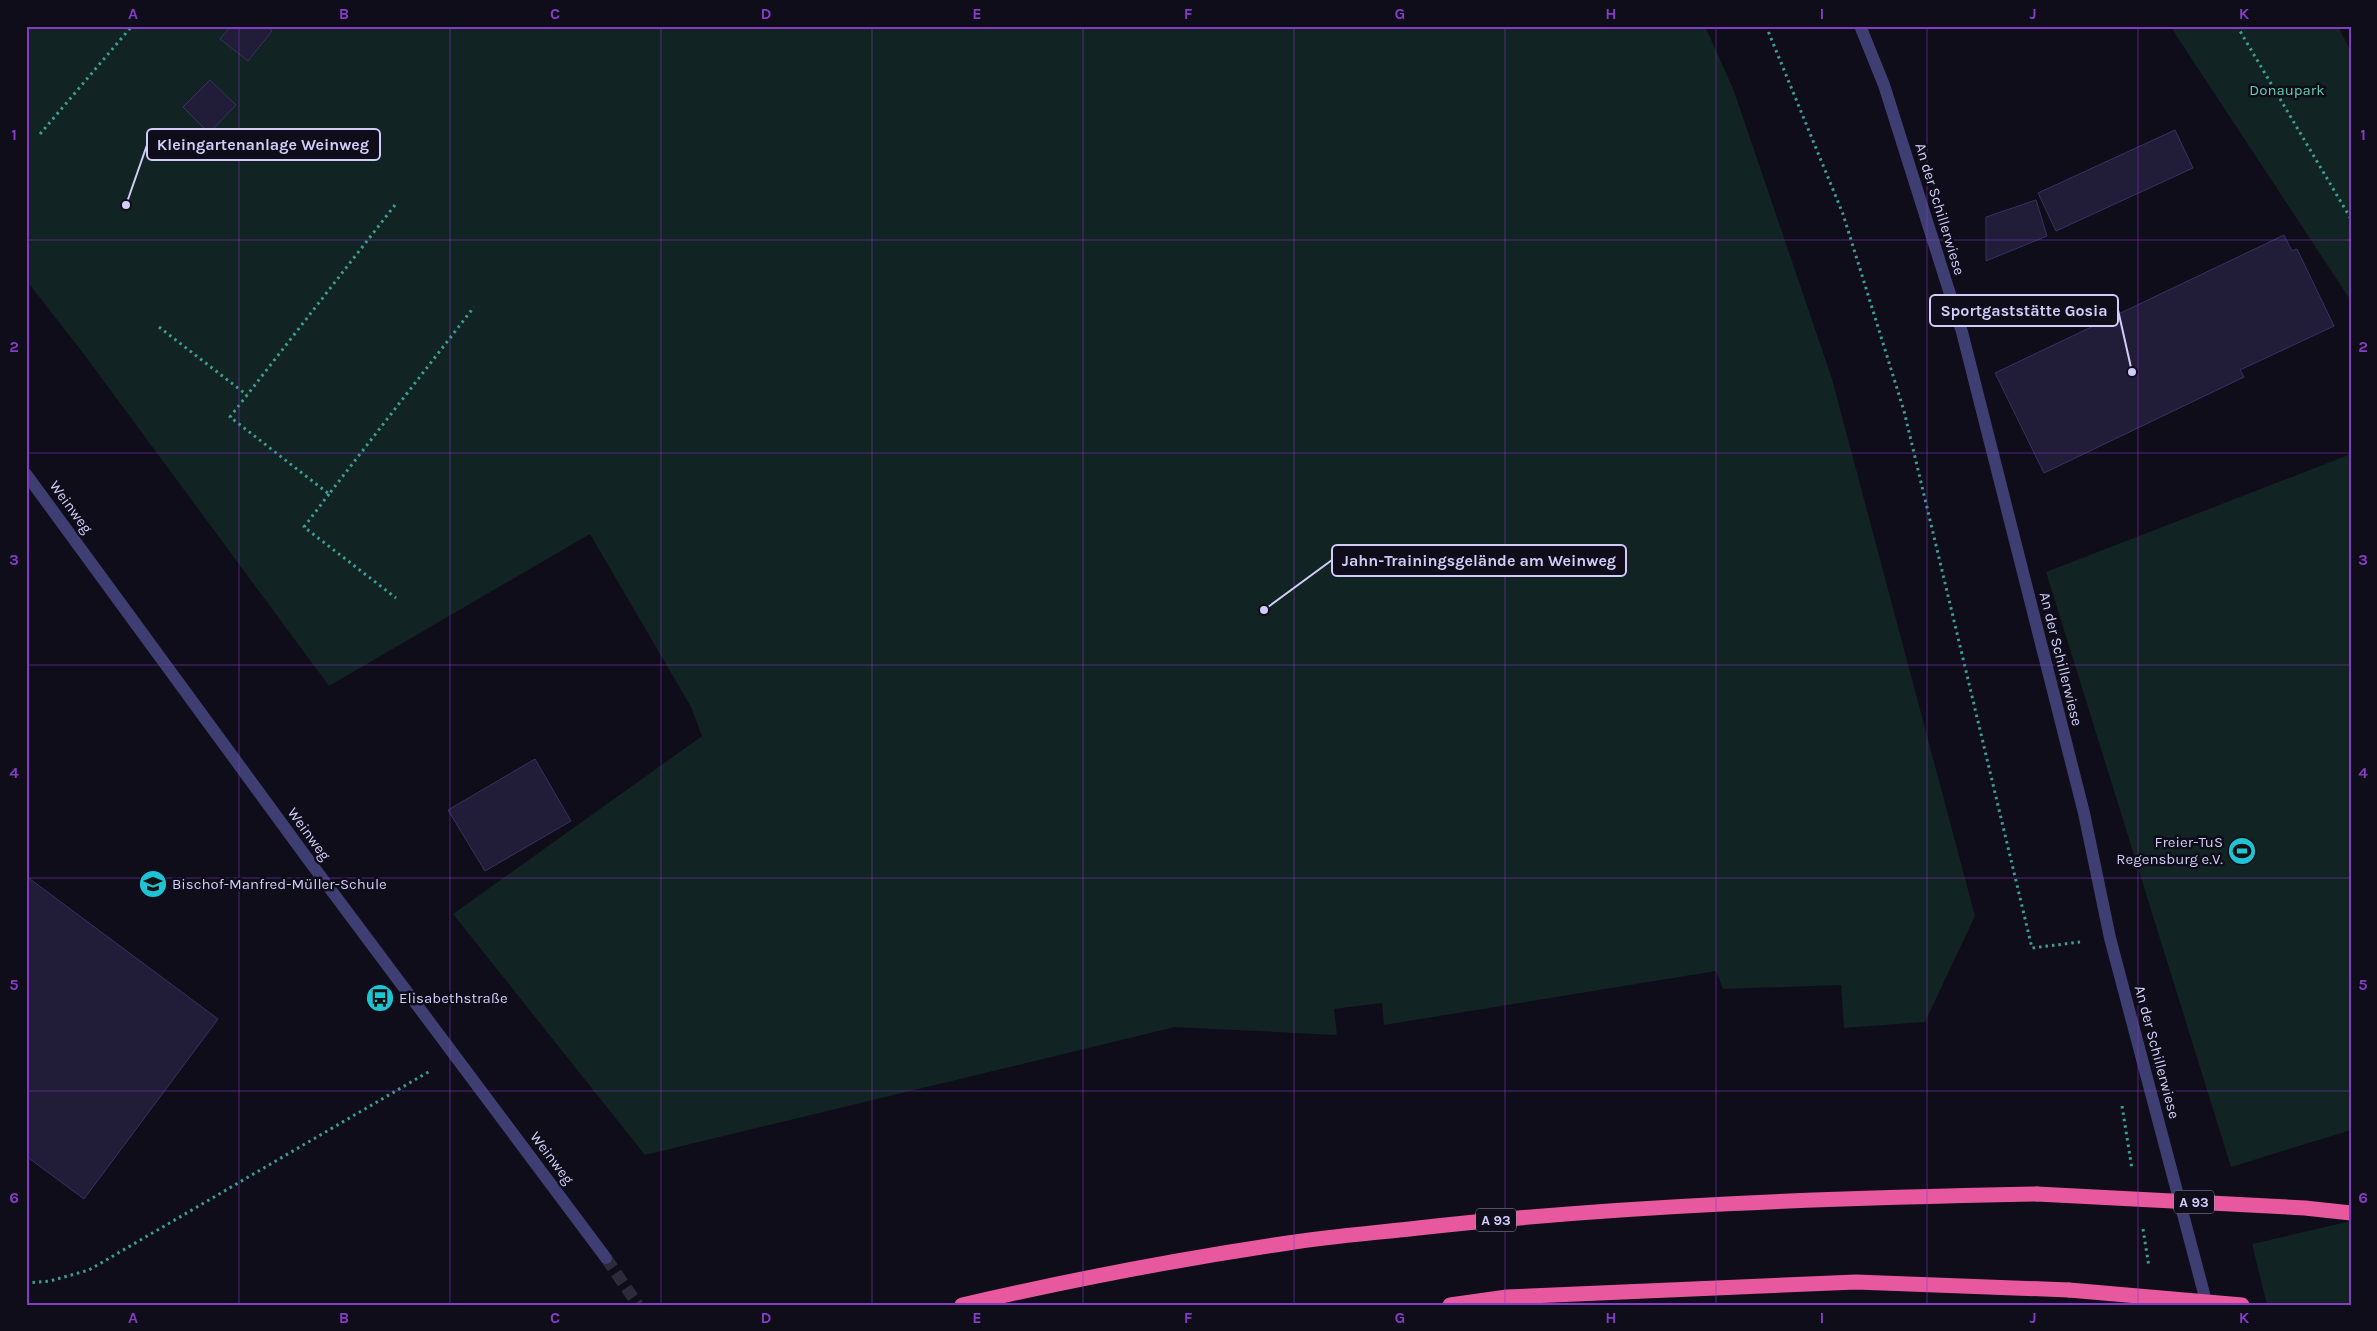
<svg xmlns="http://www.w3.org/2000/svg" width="2377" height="1331" viewBox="0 0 2377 1331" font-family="Karla,sans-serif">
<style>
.green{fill:#112322}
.building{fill:#211c38;stroke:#393161}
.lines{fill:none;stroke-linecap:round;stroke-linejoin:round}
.street-tunnel{stroke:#2c2a3b;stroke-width:12;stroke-dasharray:12 6;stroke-linecap:butt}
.path{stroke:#3c9d95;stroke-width:3;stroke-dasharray:2.5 4;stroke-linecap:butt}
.lane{stroke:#3f3e72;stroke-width:12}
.street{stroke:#3f3e72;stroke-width:12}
.highway{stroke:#e8589f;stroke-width:15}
.highway-bridge{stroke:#e8589f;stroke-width:15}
.grid{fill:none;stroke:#843cc5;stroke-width:1;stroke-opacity:0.55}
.labels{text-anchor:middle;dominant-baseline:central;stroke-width:5;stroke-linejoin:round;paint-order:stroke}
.shield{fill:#0f0d1a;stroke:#9793b5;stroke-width:1}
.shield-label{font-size:14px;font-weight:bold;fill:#d1cdf8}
.park-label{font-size:15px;fill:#64cdb1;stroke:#0f0d1a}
.street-label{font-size:15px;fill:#d1cdf8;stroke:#0f0d1a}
.poi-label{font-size:15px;fill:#d1cdf8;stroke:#0f0d1a;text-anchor:start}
.leader{fill:none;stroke:#d1cdf8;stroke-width:2}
.callout-dot{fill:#d1cdf8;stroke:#0f0d1a;stroke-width:2}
.callout{fill:#0f0d1a;stroke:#d1cdf8;stroke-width:2}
.callout-label{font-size:16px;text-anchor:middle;font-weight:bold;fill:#d1cdf8}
.neatline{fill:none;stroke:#843cc5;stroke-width:2}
.grid-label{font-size:16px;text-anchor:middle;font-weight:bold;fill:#843cc5}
</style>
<rect width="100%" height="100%" fill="#0f0d1a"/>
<!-- green -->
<g class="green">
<path d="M 26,26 L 1705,26 L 1734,91 L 1832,379 L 1975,916 L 1925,1022 L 1844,1028 L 1841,985 L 1723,989 L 1716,971 L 1384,1025 L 1382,1003 L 1334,1009 L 1337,1035 L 1175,1027 L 645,1155 L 453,914 L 702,736 L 691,707 L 590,534 L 329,686 L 83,353 L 26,280 Z"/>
<path d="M 2170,26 L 2338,26 L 2351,52 L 2351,301 Z"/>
<path d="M 2351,454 L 2351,1130 L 2231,1167 L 2046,572 Z"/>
<path d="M 2351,1221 L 2351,1305 L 2267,1305 L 2252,1244 Z"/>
</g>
<!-- building -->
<g class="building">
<path d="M 231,26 L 266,26 L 272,31 L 248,61 L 220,39 Z"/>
<path d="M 210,80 L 236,105 L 209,133 L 183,107 Z"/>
<path d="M 2175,130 L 2193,168 L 2056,231 L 2038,193 Z"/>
<path d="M 2036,200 L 2047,236 L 1986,261 L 1986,217 Z"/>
<path d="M 2284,235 L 2292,251 L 2297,249 L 2334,326 L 2240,370 L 2244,377 L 2044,473 L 1995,373 Z"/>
<path d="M 535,759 L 571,821 L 485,871 L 448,810 Z"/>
<path d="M 26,876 L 218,1019 L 84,1199 L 26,1156 Z"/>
</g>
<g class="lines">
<!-- street-tunnel -->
<path class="street-tunnel" d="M 606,1258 L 638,1305"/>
<!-- path -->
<g class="path">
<path d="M 1766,26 L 1843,214 L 1904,411 L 2032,948 L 2080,942"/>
<path d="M 2237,26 L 2351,219"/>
<path d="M 40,134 L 132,26"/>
<path d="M 395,205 L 230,417 L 329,494 L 474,307"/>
<path d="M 159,327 L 247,395"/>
<path d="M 329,494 L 304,527 L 396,598"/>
<path d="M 2122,1106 L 2132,1169"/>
<path d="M 2143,1229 L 2149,1267"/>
<path d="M 26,1283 L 50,1281 L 89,1270 L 430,1071"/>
</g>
<!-- lane -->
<path class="lane" d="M 1861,28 L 1884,85 L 1962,332 L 2084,813 L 2110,938 L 2207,1305"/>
<!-- street -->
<path class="street" d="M 26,474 L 310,862 L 606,1258"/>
<!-- highway -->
<g class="highway">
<path d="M 962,1305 C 1070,1280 1179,1259 1288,1243 C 1331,1236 1375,1233 1418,1228 C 1624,1205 1830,1198 2037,1194"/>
<path d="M 1450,1305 L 1507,1297 L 1856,1282 L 2069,1290"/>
</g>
<!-- highway-bridge -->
<g class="highway-bridge">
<path d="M 2037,1194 L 2305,1208 L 2351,1213"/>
<path d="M 2069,1290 L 2242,1305"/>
</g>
</g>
<!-- grid -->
<path class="grid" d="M 239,26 L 239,1305M 450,26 L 450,1305M 661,26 L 661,1305M 872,26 L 872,1305M 1083,26 L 1083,1305M 1294,26 L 1294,1305M 1505,26 L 1505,1305M 1716,26 L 1716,1305M 1927,26 L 1927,1305M 2138,26 L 2138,1305M 26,240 L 2351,240M 26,453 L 2351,453M 26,665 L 2351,665M 26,878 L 2351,878M 26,1091 L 2351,1091"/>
<!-- icons -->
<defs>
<symbol id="stadium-disc" viewBox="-11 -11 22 22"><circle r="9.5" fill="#1ec4d3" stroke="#0f0d1a"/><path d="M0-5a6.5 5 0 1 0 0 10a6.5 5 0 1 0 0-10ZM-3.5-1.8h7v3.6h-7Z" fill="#111"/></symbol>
<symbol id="school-disc" viewBox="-11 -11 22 22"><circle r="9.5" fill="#1ec4d3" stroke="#0f0d1a"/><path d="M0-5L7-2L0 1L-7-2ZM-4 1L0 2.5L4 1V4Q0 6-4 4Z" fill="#111"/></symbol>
<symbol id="bus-disc" viewBox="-11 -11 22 22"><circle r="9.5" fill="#1ec4d3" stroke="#0f0d1a"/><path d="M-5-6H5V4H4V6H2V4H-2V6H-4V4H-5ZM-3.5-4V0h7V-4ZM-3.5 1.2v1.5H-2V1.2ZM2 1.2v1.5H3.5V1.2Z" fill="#111"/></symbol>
</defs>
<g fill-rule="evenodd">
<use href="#stadium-disc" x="2226" y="835" width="32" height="32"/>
<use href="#school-disc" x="137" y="868" width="32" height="32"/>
<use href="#bus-disc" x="364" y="982" width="32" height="32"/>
</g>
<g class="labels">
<!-- shield labels -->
<g class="shield">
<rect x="2174" y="1190.5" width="40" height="23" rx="4"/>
<rect x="1476" y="1208.5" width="40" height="23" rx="4"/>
</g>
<g class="shield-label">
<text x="2194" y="1202">A 93</text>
<text x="1496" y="1220">A 93</text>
</g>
<!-- park labels -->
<g class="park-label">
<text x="2287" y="90">Donaupark</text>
</g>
<!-- street labels -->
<g class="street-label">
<text transform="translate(1940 209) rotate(73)">An der Schillerwiese</text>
<text transform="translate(71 507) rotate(54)">Weinweg</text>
<text transform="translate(2061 659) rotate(76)">An der Schillerwiese</text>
<text transform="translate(309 834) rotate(54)">Weinweg</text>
<text transform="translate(2157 1052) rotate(75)">An der Schillerwiese</text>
<text transform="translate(552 1158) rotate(53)">Weinweg</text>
</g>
<!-- poi labels -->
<g class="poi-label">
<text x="2223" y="842" text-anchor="end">Freier-TuS<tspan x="2223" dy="17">Regensburg e.V.</tspan></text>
<text x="172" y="884">Bischof-Manfred-Müller-Schule</text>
<text x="399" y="998">Elisabethstraße</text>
</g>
</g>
<!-- callouts -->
<path class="leader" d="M126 205L147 145M2132 372L2118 310M1264 610L1332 560"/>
<g class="callout-dot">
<circle cx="126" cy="205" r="5"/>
<circle cx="2132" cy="372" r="5"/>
<circle cx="1264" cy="610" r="5"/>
</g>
<g class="callout">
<rect x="147" y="129" width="233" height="31" rx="5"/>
<rect x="1930" y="295" width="188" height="31" rx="5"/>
<rect x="1332" y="545" width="294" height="31" rx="5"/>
</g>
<g class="callout-label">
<text x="263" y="150">Kleingartenanlage Weinweg</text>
<text x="2024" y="316">Sportgaststätte Gosia</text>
<text x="1479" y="566">Jahn-Trainingsgelände am Weinweg</text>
</g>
<!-- border -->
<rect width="2377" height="1331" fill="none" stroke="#0f0d1a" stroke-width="55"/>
<rect x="28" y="28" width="2322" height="1276" class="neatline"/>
<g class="grid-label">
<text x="133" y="19">A</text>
<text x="344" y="19">B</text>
<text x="555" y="19">C</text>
<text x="766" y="19">D</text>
<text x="977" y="19">E</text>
<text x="1188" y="19">F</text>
<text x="1400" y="19">G</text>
<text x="1611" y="19">H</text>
<text x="1822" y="19">I</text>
<text x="2033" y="19">J</text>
<text x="2244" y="19">K</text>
<text x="14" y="140">1</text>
<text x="2363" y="140">1</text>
<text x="14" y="352">2</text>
<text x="2363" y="352">2</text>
<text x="14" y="565">3</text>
<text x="2363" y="565">3</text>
<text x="14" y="778">4</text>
<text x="2363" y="778">4</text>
<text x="14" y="990">5</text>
<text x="2363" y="990">5</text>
<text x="14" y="1203">6</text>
<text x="2363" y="1203">6</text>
<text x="133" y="1323">A</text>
<text x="344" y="1323">B</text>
<text x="555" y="1323">C</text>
<text x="766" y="1323">D</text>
<text x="977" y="1323">E</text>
<text x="1188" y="1323">F</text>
<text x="1400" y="1323">G</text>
<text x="1611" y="1323">H</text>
<text x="1822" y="1323">I</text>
<text x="2033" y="1323">J</text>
<text x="2244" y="1323">K</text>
</g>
</svg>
